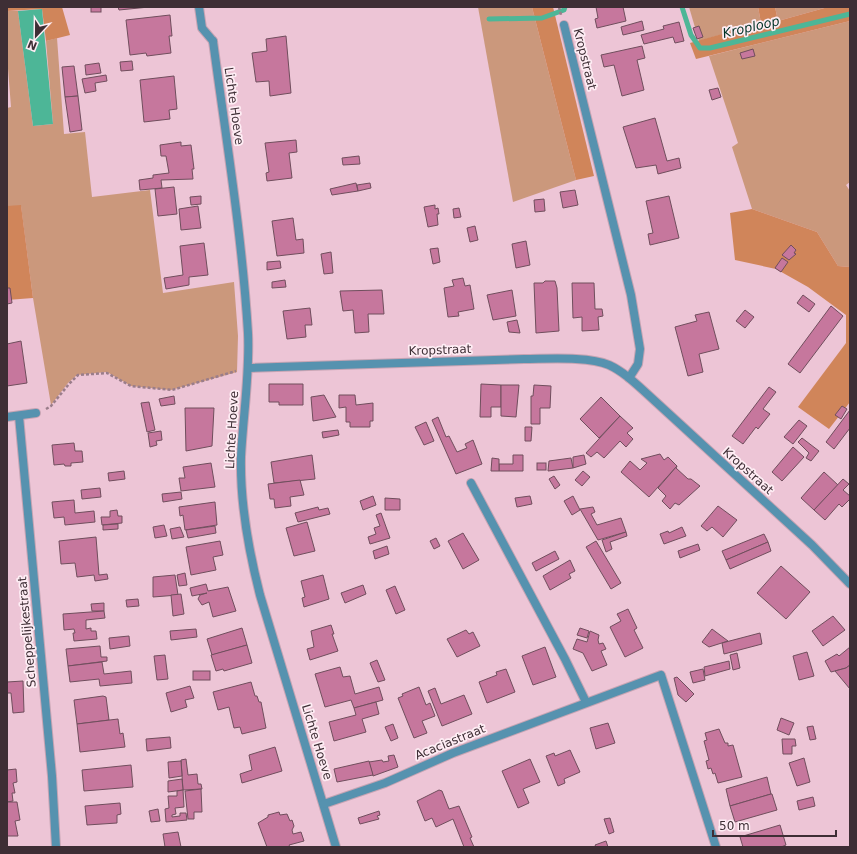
<svg xmlns="http://www.w3.org/2000/svg" width="857" height="854" viewBox="0 0 857 854" font-family="'DejaVu Sans',sans-serif">
<style>
.green{fill:#cb987c}
.forest{fill:#d0855a}
.water{fill:#4db697}
.lines{fill:none;stroke-linecap:round;stroke-linejoin:round}
.stream{stroke:#4db697;stroke-width:5}
.building{fill:#c6779d;stroke:#704e5d}
.lane-casing{stroke:#c6a4b3;stroke-width:10}
.street-casing{stroke:#c6a4b3;stroke-width:10}
.path{stroke:#9a7d8a;stroke-width:2.5;stroke-dasharray:3 2;stroke-linecap:butt}
.lane{stroke:#5692af;stroke-width:8}
.street{stroke:#5692af;stroke-width:8}
.labels{text-anchor:middle;dominant-baseline:central;stroke-width:3.5;stroke-linejoin:round;paint-order:stroke}
.street-label{font-size:12px;fill:#3e2e35;stroke:#feedf4}
.water-label{font-size:13px;font-style:italic;fill:#003225;stroke:#feedf4}
</style>
<rect width="100%" height="100%" fill="#edc5d6"/>
<!-- green -->
<g class="green">
<path d="M 478,7 L 532,7 L 576,180 L 513,202 Z"/>
<path d="M 689,7 L 758,7 L 761,23 L 699,41 Z"/>
<path d="M 775,7 L 828,7 L 778,21 Z"/>
<path d="M 7,11 L 18,11 L 33,126 L 53,124 L 46,41 L 57,38 L 64,134 L 85,132 L 92,197 L 150,190 L 163,293 L 234,282 L 238,336 L 237,372 L 171,390 L 131,386 L 107,372 L 77,375 L 68,383 L 51,405 L 33,298 L 21,206 L 7,206 L 7,108 L 11,107 L 7,56 Z"/>
<path d="M 850,21 L 850,182 L 846,185 L 850,191 L 850,267 L 838,266 L 817,232 L 752,209 L 732,147 L 738,143 L 709,56 Z"/>
</g>
<!-- forest -->
<g class="forest">
<path d="M 7,7 L 62,7 L 70,35 L 46,41 L 42,9 L 7,11 Z"/>
<path d="M 532,7 L 553,7 L 594,176 L 576,180 Z"/>
<path d="M 758,7 L 775,7 L 778,21 L 828,7 L 850,7 L 850,21 L 696,59 L 690,43 L 761,23 Z"/>
<path d="M 21,205 L 33,298 L 7,300 L 7,206 Z"/>
<path d="M 752,209 L 817,232 L 838,266 L 850,267 L 850,402 L 829,429 L 798,407 L 846,343 L 846,315 L 808,287 L 776,269 L 735,260 L 730,213 Z"/>
</g>
<!-- water -->
<path class="water" d="M 42,9 L 53,124 L 33,126 L 18,11 Z"/>
<g class="lines">
<!-- stream -->
<g class="stream">
<path d="M 682,7 L 691,35 L 700,48 L 710,48 L 850,14"/>
<path d="M 489,19 L 542,18 L 564,10 L 565,7"/>
</g>
</g>
<!-- building -->
<g class="building">
<rect x="91" y="7" width="10" height="5"/>
<path d="M 118,7 L 149,7 L 119,10 Z"/>
<path d="M 596,7 L 623,7 L 626,21 L 597,28 L 595,19 L 598,18 Z"/>
<path d="M 170,15 L 172,36 L 169,36 L 171,53 L 147,56 L 146,53 L 130,55 L 126,20 Z"/>
<path d="M 642,21 L 644,30 L 623,35 L 621,27 Z"/>
<path d="M 679,22 L 684,41 L 675,43 L 673,37 L 644,44 L 641,35 L 664,29 L 663,26 Z"/>
<path d="M 699,26 L 703,37 L 697,39 L 693,28 Z"/>
<path d="M 286,36 L 291,93 L 270,96 L 269,81 L 256,82 L 252,53 L 267,51 L 266,39 Z"/>
<path d="M 642,46 L 645,58 L 637,60 L 644,90 L 622,96 L 614,65 L 604,67 L 601,55 Z"/>
<path d="M 753,49 L 755,56 L 742,59 L 740,53 Z"/>
<path d="M 132,61 L 133,70 L 121,71 L 120,62 Z"/>
<path d="M 99,63 L 101,73 L 86,75 L 85,65 Z"/>
<path d="M 74,66 L 78,96 L 65,97 L 62,67 Z"/>
<path d="M 106,75 L 107,81 L 95,83 L 96,91 L 85,93 L 82,79 Z"/>
<path d="M 174,76 L 177,109 L 169,110 L 170,119 L 144,122 L 140,80 Z"/>
<path d="M 718,88 L 721,97 L 712,100 L 709,90 Z"/>
<path d="M 78,96 L 82,130 L 70,132 L 65,97 Z"/>
<path d="M 655,118 L 667,161 L 679,158 L 681,168 L 658,174 L 656,165 L 636,168 L 623,127 Z"/>
<path d="M 296,140 L 297,152 L 289,153 L 292,178 L 267,181 L 266,173 L 269,172 L 265,143 Z"/>
<path d="M 181,142 L 181,146 L 191,145 L 194,169 L 192,169 L 193,179 L 161,180 L 162,188 L 140,190 L 139,180 L 153,178 L 153,175 L 169,173 L 166,156 L 161,156 L 160,145 Z"/>
<path d="M 359,156 L 360,164 L 343,165 L 342,158 Z"/>
<path d="M 356,183 L 358,191 L 332,195 L 330,189 Z"/>
<path d="M 370,183 L 371,188 L 358,191 L 357,185 Z"/>
<path d="M 174,187 L 177,214 L 158,216 L 155,189 Z"/>
<path d="M 575,190 L 578,205 L 563,208 L 560,192 Z"/>
<path d="M 201,196 L 201,204 L 191,205 L 190,197 Z"/>
<path d="M 669,196 L 679,238 L 650,245 L 648,234 L 653,233 L 646,201 Z"/>
<path d="M 544,199 L 545,211 L 535,212 L 534,200 Z"/>
<path d="M 435,205 L 435,209 L 438,208 L 439,214 L 437,214 L 438,225 L 428,227 L 424,207 Z"/>
<path d="M 198,206 L 201,228 L 181,230 L 179,209 Z"/>
<path d="M 459,208 L 461,217 L 454,218 L 453,209 Z"/>
<path d="M 293,218 L 296,240 L 303,239 L 304,253 L 277,256 L 272,221 Z"/>
<path d="M 475,226 L 478,240 L 470,242 L 467,228 Z"/>
<path d="M 526,241 L 530,265 L 516,268 L 512,244 Z"/>
<path d="M 204,243 L 208,275 L 189,277 L 189,285 L 166,289 L 164,278 L 183,275 L 180,246 Z"/>
<path d="M 791,245 L 796,250 L 794,253 L 796,254 L 789,260 L 782,255 Z"/>
<path d="M 438,248 L 440,262 L 433,264 L 430,249 Z"/>
<path d="M 331,252 L 333,273 L 324,274 L 321,254 Z"/>
<path d="M 782,258 L 788,262 L 781,272 L 775,268 Z"/>
<path d="M 280,261 L 281,268 L 267,270 L 267,262 Z"/>
<path d="M 463,278 L 465,286 L 470,285 L 474,309 L 458,312 L 459,316 L 448,317 L 444,288 L 454,286 L 452,280 Z"/>
<path d="M 285,280 L 286,287 L 272,288 L 272,282 Z"/>
<path d="M 545,281 L 555,281 L 557,288 L 559,331 L 536,333 L 534,283 L 543,283 Z"/>
<path d="M 572,283 L 594,283 L 595,309 L 602,309 L 603,316 L 598,317 L 599,330 L 582,331 L 582,317 L 573,318 Z"/>
<path d="M 7,288 L 10,288 L 12,303 L 7,304 Z"/>
<path d="M 382,290 L 384,314 L 368,314 L 369,332 L 355,333 L 353,310 L 343,311 L 340,291 Z"/>
<path d="M 512,290 L 516,316 L 493,320 L 487,295 Z"/>
<path d="M 803,295 L 815,304 L 809,312 L 797,303 Z"/>
<path d="M 831,306 L 843,316 L 800,373 L 788,364 Z"/>
<path d="M 310,308 L 312,325 L 305,325 L 306,337 L 287,339 L 283,311 Z"/>
<path d="M 745,310 L 754,317 L 745,328 L 736,321 Z"/>
<path d="M 709,312 L 719,349 L 699,354 L 703,372 L 688,376 L 675,327 L 697,321 L 695,315 Z"/>
<path d="M 517,320 L 520,333 L 509,332 L 507,322 Z"/>
<path d="M 21,341 L 27,383 L 7,386 L 7,344 Z"/>
<path d="M 269,384 L 303,384 L 303,405 L 279,405 L 279,402 L 269,402 Z"/>
<path d="M 481,384 L 501,385 L 501,407 L 491,407 L 491,417 L 480,417 Z"/>
<path d="M 501,385 L 519,385 L 516,417 L 501,416 Z"/>
<path d="M 534,385 L 551,386 L 550,408 L 540,408 L 540,424 L 531,424 L 531,396 L 533,396 Z"/>
<path d="M 769,387 L 776,392 L 763,409 L 770,414 L 758,429 L 756,427 L 743,444 L 732,436 Z"/>
<path d="M 324,395 L 336,417 L 313,421 L 311,397 Z"/>
<path d="M 339,395 L 355,395 L 356,405 L 373,403 L 373,421 L 370,421 L 370,427 L 350,427 L 350,422 L 346,422 L 346,407 L 339,408 Z"/>
<path d="M 174,396 L 175,404 L 161,406 L 159,399 Z"/>
<path d="M 601,397 L 620,416 L 599,438 L 580,419 Z"/>
<path d="M 149,402 L 155,430 L 147,432 L 141,403 Z"/>
<path d="M 842,406 L 847,409 L 841,419 L 835,415 Z"/>
<path d="M 185,408 L 214,408 L 212,446 L 186,451 Z"/>
<path d="M 850,410 L 850,428 L 834,449 L 826,442 Z"/>
<path d="M 620,416 L 633,428 L 627,433 L 633,439 L 626,447 L 620,441 L 604,458 L 597,452 L 591,457 L 586,453 Z"/>
<path d="M 438,417 L 446,437 L 449,436 L 457,452 L 467,448 L 465,444 L 473,440 L 482,464 L 456,474 L 432,420 Z"/>
<path d="M 799,420 L 807,426 L 793,444 L 784,437 Z"/>
<path d="M 426,422 L 434,441 L 424,445 L 415,427 Z"/>
<path d="M 525,427 L 532,427 L 531,441 L 525,441 Z"/>
<path d="M 338,430 L 339,435 L 323,438 L 322,432 Z"/>
<path d="M 161,431 L 162,440 L 156,441 L 157,445 L 150,447 L 148,433 Z"/>
<path d="M 802,438 L 819,451 L 811,461 L 806,458 L 809,453 L 798,442 Z"/>
<path d="M 74,443 L 75,451 L 82,451 L 83,462 L 71,463 L 71,466 L 65,466 L 64,464 L 54,465 L 52,445 Z"/>
<path d="M 793,447 L 804,457 L 782,481 L 772,472 Z"/>
<path d="M 660,454 L 664,460 L 668,457 L 677,466 L 649,497 L 621,472 L 630,461 L 640,470 L 647,463 L 641,459 Z"/>
<path d="M 312,455 L 315,479 L 274,483 L 271,462 Z"/>
<path d="M 513,455 L 523,455 L 523,471 L 499,471 L 499,464 L 513,464 Z"/>
<path d="M 584,455 L 586,464 L 573,468 L 573,457 Z"/>
<path d="M 492,458 L 499,459 L 499,471 L 491,471 Z"/>
<path d="M 571,458 L 573,468 L 548,471 L 549,461 Z"/>
<path d="M 211,463 L 215,487 L 181,491 L 179,478 L 185,478 L 183,467 Z"/>
<rect x="537" y="463" width="9" height="7"/>
<path d="M 677,466 L 676,468 L 688,479 L 691,479 L 700,486 L 679,505 L 675,503 L 670,509 L 662,501 L 666,496 L 658,488 Z"/>
<path d="M 124,471 L 125,479 L 109,481 L 108,473 Z"/>
<path d="M 583,471 L 590,477 L 582,486 L 575,480 Z"/>
<path d="M 824,472 L 838,485 L 814,510 L 801,498 Z"/>
<path d="M 554,476 L 560,485 L 555,489 L 549,479 Z"/>
<path d="M 843,479 L 849,484 L 843,490 L 850,496 L 850,499 L 842,507 L 839,504 L 825,520 L 814,510 Z"/>
<path d="M 300,480 L 304,495 L 290,497 L 291,506 L 275,508 L 274,499 L 270,499 L 268,484 Z"/>
<path d="M 100,488 L 101,497 L 82,499 L 81,490 Z"/>
<path d="M 181,492 L 182,499 L 163,502 L 162,494 Z"/>
<path d="M 373,496 L 376,505 L 363,510 L 360,501 Z"/>
<path d="M 530,496 L 532,504 L 517,507 L 515,498 Z"/>
<path d="M 573,496 L 580,510 L 572,515 L 564,501 Z"/>
<path d="M 385,498 L 400,499 L 400,510 L 385,510 Z"/>
<path d="M 74,500 L 75,513 L 94,511 L 95,522 L 65,525 L 64,517 L 54,518 L 52,502 Z"/>
<path d="M 215,502 L 217,525 L 185,530 L 183,515 L 180,516 L 179,507 Z"/>
<path d="M 718,506 L 737,520 L 723,537 L 712,527 L 707,531 L 701,526 Z"/>
<path d="M 318,507 L 319,510 L 328,508 L 330,514 L 298,522 L 295,513 Z"/>
<path d="M 593,507 L 595,512 L 591,514 L 597,525 L 621,518 L 626,532 L 598,540 L 580,509 Z"/>
<path d="M 117,510 L 118,516 L 122,516 L 122,523 L 102,525 L 101,517 L 110,517 L 110,511 Z"/>
<path d="M 381,513 L 390,538 L 370,544 L 368,537 L 376,534 L 374,528 L 380,526 L 376,515 Z"/>
<path d="M 307,522 L 315,551 L 294,556 L 286,528 Z"/>
<path d="M 118,524 L 118,529 L 103,530 L 103,525 Z"/>
<path d="M 164,525 L 167,536 L 155,538 L 153,527 Z"/>
<path d="M 215,526 L 216,533 L 188,538 L 186,530 Z"/>
<path d="M 180,527 L 184,537 L 172,539 L 170,529 Z"/>
<path d="M 682,527 L 686,536 L 664,544 L 660,534 L 668,531 L 669,533 Z"/>
<path d="M 626,532 L 627,536 L 610,542 L 612,549 L 606,552 L 602,540 Z"/>
<path d="M 463,533 L 479,560 L 463,569 L 448,541 Z"/>
<path d="M 764,534 L 768,542 L 726,560 L 722,551 Z"/>
<path d="M 96,537 L 99,575 L 107,574 L 108,579 L 95,581 L 94,575 L 77,577 L 75,563 L 61,564 L 59,541 Z"/>
<path d="M 436,538 L 440,546 L 434,549 L 430,541 Z"/>
<path d="M 220,541 L 223,555 L 213,557 L 216,570 L 191,575 L 186,547 Z"/>
<path d="M 596,541 L 621,583 L 611,589 L 586,547 Z"/>
<path d="M 768,542 L 771,551 L 730,569 L 726,560 Z"/>
<path d="M 698,544 L 700,550 L 680,558 L 678,551 Z"/>
<path d="M 387,546 L 389,554 L 375,559 L 373,551 Z"/>
<path d="M 555,551 L 559,559 L 536,571 L 532,563 Z"/>
<path d="M 570,560 L 575,571 L 569,574 L 571,578 L 550,590 L 543,576 Z"/>
<path d="M 781,566 L 810,592 L 786,619 L 757,593 Z"/>
<path d="M 185,573 L 187,585 L 179,586 L 177,575 Z"/>
<path d="M 175,575 L 178,595 L 153,597 L 153,577 Z"/>
<path d="M 323,575 L 329,599 L 304,607 L 302,598 L 305,597 L 301,581 Z"/>
<path d="M 206,584 L 208,591 L 228,587 L 236,611 L 213,617 L 209,602 L 202,605 L 198,599 L 200,595 L 207,593 L 192,596 L 190,588 Z"/>
<path d="M 363,585 L 366,594 L 345,603 L 341,593 Z"/>
<path d="M 395,586 L 405,610 L 396,614 L 386,590 Z"/>
<path d="M 181,594 L 184,614 L 173,616 L 171,595 Z"/>
<path d="M 138,599 L 139,606 L 127,607 L 126,600 Z"/>
<path d="M 104,603 L 104,611 L 92,611 L 91,604 Z"/>
<path d="M 628,609 L 637,628 L 634,630 L 643,648 L 625,657 L 610,627 L 621,621 L 617,614 Z"/>
<path d="M 104,611 L 105,618 L 86,620 L 86,629 L 91,628 L 91,631 L 96,631 L 97,639 L 74,641 L 73,633 L 75,633 L 74,629 L 64,630 L 63,614 Z"/>
<path d="M 833,616 L 845,630 L 823,646 L 812,631 Z"/>
<path d="M 331,625 L 334,634 L 332,634 L 338,651 L 310,660 L 307,649 L 314,647 L 311,631 Z"/>
<path d="M 242,628 L 247,645 L 212,655 L 207,639 Z"/>
<path d="M 580,628 L 589,631 L 587,638 L 577,635 Z"/>
<path d="M 196,629 L 197,637 L 171,640 L 170,631 Z"/>
<path d="M 712,629 L 728,641 L 709,647 L 702,642 Z"/>
<path d="M 466,630 L 469,634 L 473,632 L 480,646 L 457,657 L 447,639 Z"/>
<path d="M 590,631 L 599,635 L 598,640 L 599,644 L 603,643 L 606,649 L 601,651 L 607,665 L 592,671 L 583,653 L 573,649 L 577,639 L 587,642 Z"/>
<path d="M 760,633 L 762,644 L 724,654 L 722,643 Z"/>
<path d="M 129,636 L 130,646 L 110,649 L 109,638 Z"/>
<path d="M 247,645 L 252,663 L 224,671 L 223,669 L 216,671 L 211,655 Z"/>
<path d="M 100,646 L 101,657 L 107,657 L 107,661 L 68,666 L 66,649 Z"/>
<path d="M 545,647 L 556,677 L 533,685 L 522,656 Z"/>
<path d="M 850,647 L 850,665 L 846,668 L 831,672 L 825,661 L 837,654 L 839,656 Z"/>
<path d="M 807,652 L 814,676 L 799,680 L 793,656 Z"/>
<path d="M 737,653 L 740,668 L 733,670 L 730,655 Z"/>
<path d="M 165,655 L 168,679 L 157,680 L 154,656 Z"/>
<path d="M 377,660 L 385,680 L 378,682 L 370,663 Z"/>
<path d="M 729,661 L 730,669 L 705,676 L 704,667 Z"/>
<path d="M 102,662 L 104,674 L 131,671 L 132,683 L 100,686 L 99,679 L 70,682 L 68,666 Z"/>
<path d="M 850,665 L 850,689 L 835,671 L 846,668 Z"/>
<path d="M 340,667 L 343,677 L 350,676 L 355,694 L 379,687 L 383,700 L 354,708 L 351,700 L 325,707 L 315,674 Z"/>
<path d="M 506,669 L 515,692 L 487,703 L 479,682 L 497,675 L 496,672 Z"/>
<path d="M 703,669 L 705,680 L 693,683 L 690,672 Z"/>
<rect x="193" y="671" width="17" height="9"/>
<path d="M 677,677 L 694,694 L 686,702 L 678,695 L 674,678 Z"/>
<path d="M 23,681 L 24,712 L 13,713 L 11,693 L 7,693 L 7,682 Z"/>
<path d="M 251,682 L 255,696 L 257,696 L 259,702 L 261,702 L 266,728 L 242,734 L 240,727 L 234,728 L 229,707 L 218,710 L 213,692 Z"/>
<path d="M 190,686 L 194,698 L 185,700 L 187,707 L 171,712 L 166,693 Z"/>
<path d="M 419,687 L 426,705 L 430,703 L 435,716 L 422,721 L 427,733 L 414,738 L 398,698 L 403,696 L 402,694 Z"/>
<path d="M 435,688 L 441,704 L 464,695 L 472,714 L 442,726 L 428,691 Z"/>
<path d="M 103,696 L 106,697 L 109,720 L 77,724 L 74,700 Z"/>
<path d="M 376,702 L 379,714 L 362,719 L 366,732 L 334,741 L 329,722 L 356,715 L 354,708 Z"/>
<path d="M 781,718 L 794,723 L 789,735 L 777,730 Z"/>
<path d="M 118,719 L 120,734 L 123,733 L 125,747 L 80,752 L 77,724 Z"/>
<path d="M 608,723 L 615,743 L 596,749 L 590,728 Z"/>
<path d="M 393,724 L 398,738 L 391,741 L 385,727 Z"/>
<path d="M 813,726 L 816,739 L 810,740 L 807,727 Z"/>
<path d="M 719,729 L 725,743 L 728,743 L 728,746 L 733,745 L 742,777 L 718,783 L 715,773 L 713,774 L 711,768 L 708,769 L 706,761 L 709,760 L 704,741 L 707,740 L 705,733 Z"/>
<path d="M 170,737 L 171,748 L 147,751 L 146,739 Z"/>
<path d="M 782,739 L 795,739 L 796,746 L 792,746 L 792,754 L 783,754 Z"/>
<path d="M 275,747 L 282,771 L 242,783 L 240,774 L 252,770 L 249,755 Z"/>
<path d="M 570,750 L 580,772 L 564,779 L 565,783 L 558,786 L 546,756 L 554,753 L 555,756 Z"/>
<path d="M 394,755 L 398,767 L 373,776 L 369,762 L 382,760 L 383,762 L 389,761 L 388,756 Z"/>
<path d="M 804,758 L 810,782 L 797,786 L 789,763 Z"/>
<path d="M 186,759 L 188,775 L 197,774 L 198,784 L 201,784 L 202,789 L 183,790 L 181,760 Z"/>
<path d="M 530,759 L 540,782 L 523,789 L 529,803 L 518,808 L 502,771 Z"/>
<path d="M 181,761 L 182,776 L 169,778 L 168,762 Z"/>
<path d="M 369,761 L 373,775 L 337,782 L 334,769 Z"/>
<path d="M 131,765 L 133,787 L 84,791 L 82,770 Z"/>
<path d="M 16,769 L 17,782 L 13,783 L 15,793 L 12,793 L 13,801 L 7,802 L 7,770 Z"/>
<path d="M 767,777 L 771,794 L 730,806 L 726,789 Z"/>
<path d="M 182,779 L 183,790 L 168,792 L 168,781 Z"/>
<path d="M 201,789 L 202,812 L 194,812 L 194,819 L 188,819 L 185,791 Z"/>
<path d="M 183,790 L 184,807 L 175,808 L 176,814 L 172,815 L 172,817 L 180,816 L 180,813 L 186,813 L 187,820 L 166,822 L 165,809 L 169,808 L 168,796 L 177,796 L 177,791 Z"/>
<path d="M 439,790 L 442,791 L 449,809 L 459,806 L 472,837 L 470,838 L 474,847 L 464,847 L 453,819 L 436,827 L 432,818 L 425,821 L 417,801 Z"/>
<path d="M 771,794 L 772,794 L 777,810 L 735,822 L 730,806 Z"/>
<path d="M 813,797 L 815,806 L 799,810 L 797,801 Z"/>
<path d="M 7,802 L 17,802 L 20,820 L 15,821 L 18,836 L 7,836 Z"/>
<path d="M 120,803 L 121,814 L 117,815 L 117,823 L 87,825 L 85,806 Z"/>
<path d="M 158,809 L 160,821 L 151,822 L 149,811 Z"/>
<path d="M 379,811 L 380,815 L 377,816 L 379,819 L 360,824 L 358,818 Z"/>
<path d="M 279,812 L 280,815 L 287,814 L 290,821 L 292,820 L 294,826 L 292,830 L 293,834 L 301,832 L 304,841 L 289,845 L 290,847 L 267,847 L 258,823 L 268,817 L 268,815 Z"/>
<path d="M 610,818 L 614,832 L 609,834 L 604,819 Z"/>
<path d="M 780,825 L 786,845 L 781,847 L 743,847 L 740,837 Z"/>
<path d="M 178,832 L 181,847 L 165,847 L 163,834 Z"/>
<path d="M 606,841 L 608,847 L 596,847 L 595,845 Z"/>
</g>
<g class="lines">
<defs>
<path id="lane" d="M 199,7 L 202,28 L 213,41"/>
<g id="street">
<path d="M 564,25 L 631,295 L 640,349 L 638,364 L 629,378"/>
<path d="M 213,41 C 226,138 242,235 248,333 C 250,374 243,416 241,457 C 240,502 249,552 260,595 L 336,847"/>
<path d="M 248,368 L 524,359 C 547,359 588,356 609,365 C 622,371 633,381 644,391 L 812,545 L 850,584"/>
<path d="M 19,416 L 52,776 L 56,847"/>
<path d="M 7,417 L 36,413"/>
<path d="M 471,483 L 565,659 L 586,702"/>
<path d="M 324,804 L 385,783 L 453,753 L 661,675 L 716,847"/>
</g>
</defs>
<!-- lane casing -->
<use href="#lane" class="lane-casing"/>
<!-- street casing -->
<use href="#street" class="street-casing"/>
<!-- path -->
<g class="path">
<path d="M 559,7 L 561,15"/>
<path d="M 46,409 L 51,406 L 69,384 L 78,375 L 107,373 L 131,386 L 172,390 L 236,371"/>
</g>
<!-- lane -->
<use href="#lane" class="lane"/>
<!-- street -->
<use href="#street" class="street"/>
</g>
<g class="labels">
<!-- street labels -->
<g class="street-label">
<text transform="translate(585 59) rotate(76)">Kropstraat</text>
<text transform="translate(234 106) rotate(82)">Lichte Hoeve</text>
<text transform="translate(440 350) rotate(-2)">Kropstraat</text>
<text transform="translate(232 430) rotate(-87)">Lichte Hoeve</text>
<text transform="translate(748 471) rotate(42)">Kropstraat</text>
<text transform="translate(27 632) rotate(-95)">Scheppelijkestraat</text>
<text transform="translate(317 742) rotate(73)">Lichte Hoeve</text>
<text transform="translate(450 742) rotate(-22)">Acaciastraat</text>
</g>
<!-- water labels -->
<g class="water-label">
<text transform="translate(751 27) rotate(-13)">Kroploop</text>
</g>
</g>
<!-- border -->
<rect width="857" height="854" fill="none" stroke="#3e2e35" stroke-width="16"/>
<!-- north arrow -->
<g transform="translate(36 36) rotate(202)" stroke="#feedf4" stroke-width="3" paint-order="stroke">
<path d="M0-3L7 15L0 10L-7 15Z" fill="#3e2e35"/>
<text y="-6" font-size="11" font-weight="bold" text-anchor="middle" fill="#3e2e35">N</text>
</g>
<!-- scale -->
<path d="M713 830v6h123v-6" fill="none" stroke="#3e2e35" stroke-width="2"/>
<text x="719" y="830" font-size="12" fill="#3e2e35" stroke="#feedf4" stroke-width="3" paint-order="stroke">50 m</text>
</svg>
